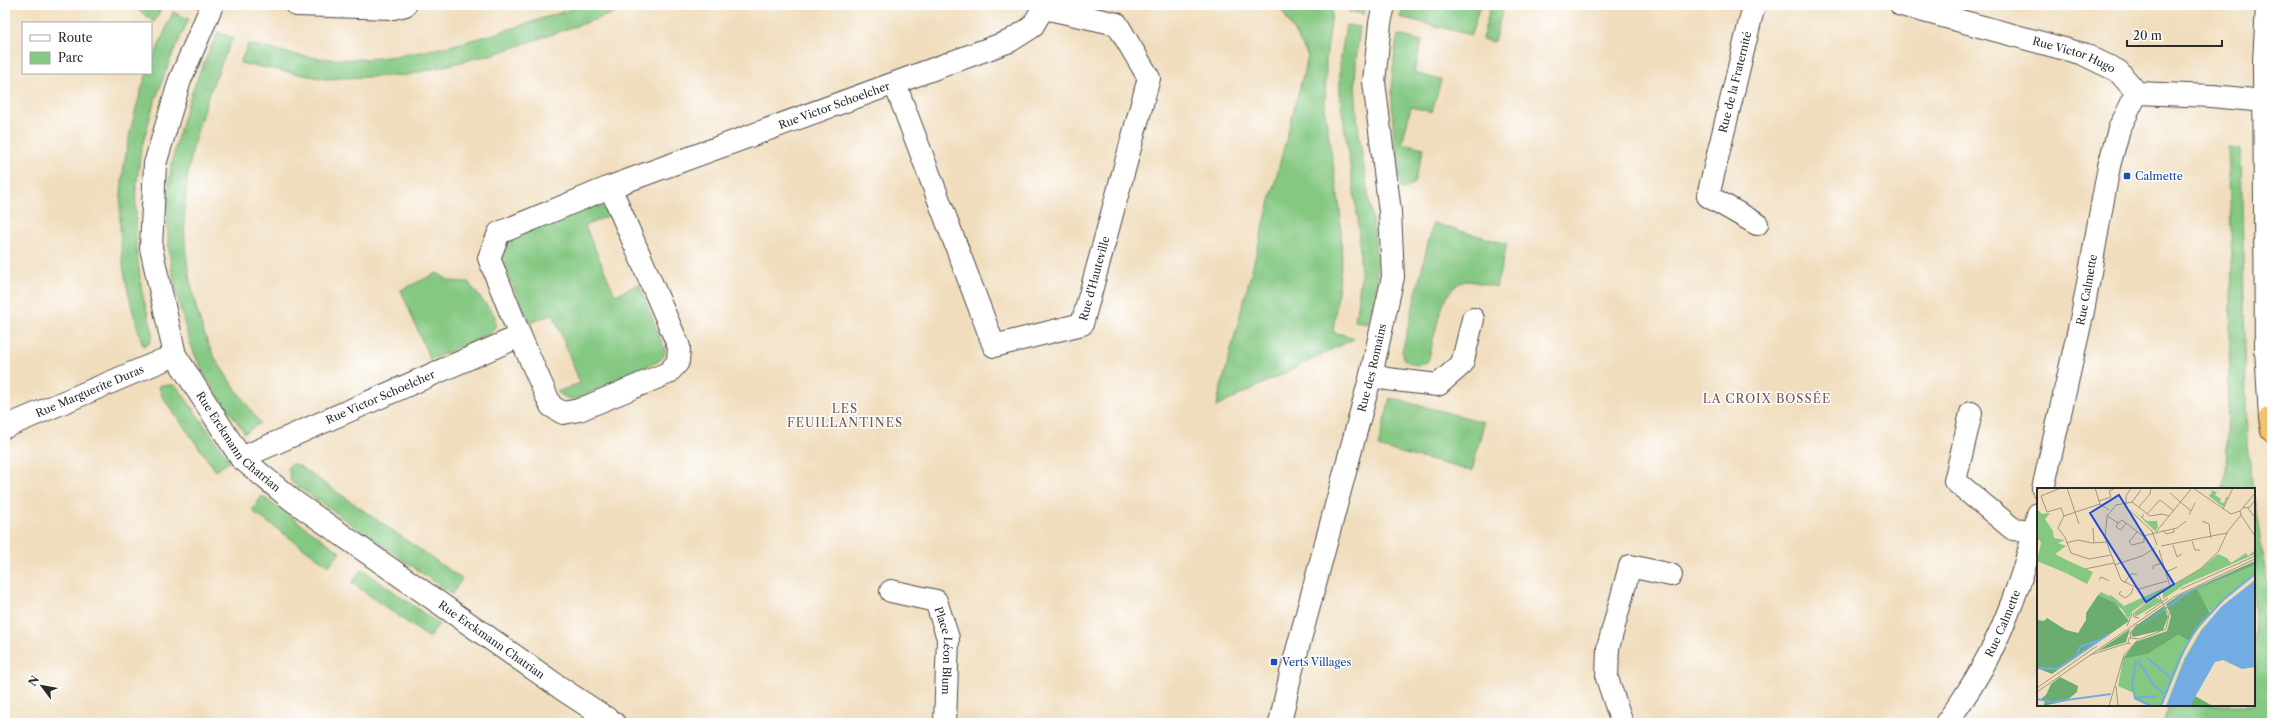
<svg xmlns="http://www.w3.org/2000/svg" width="2277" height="728" viewBox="0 0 2277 728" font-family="'Libre Caslon Text',serif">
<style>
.green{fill:#84c882;stroke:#587a56}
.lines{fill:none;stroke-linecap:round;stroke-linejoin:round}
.minor-casing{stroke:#494641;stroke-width:24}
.tertiary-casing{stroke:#494641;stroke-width:24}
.trunk-casing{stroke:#494641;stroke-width:24}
.minor{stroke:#fff;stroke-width:22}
.tertiary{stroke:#fff;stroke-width:22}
.trunk{stroke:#f3c26a;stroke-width:22}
.transit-dot{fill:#1a4fb4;stroke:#fff;stroke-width:1.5}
.labels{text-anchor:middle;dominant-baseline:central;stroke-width:3;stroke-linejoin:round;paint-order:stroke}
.street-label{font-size:11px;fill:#2b2b2b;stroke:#fff}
.transit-label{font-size:11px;fill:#164399;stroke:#fff;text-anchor:start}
.neighbourhood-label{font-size:12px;letter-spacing:1px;fill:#745551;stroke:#fff}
.inset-river{fill:none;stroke:#73ace2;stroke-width:2}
.inset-road{fill:none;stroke:#a19683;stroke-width:1}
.view{fill:#1d4ed8;fill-opacity:0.15;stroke:#1d4ed8;stroke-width:2}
.inset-edge{fill:none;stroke:#2b2b2b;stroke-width:2}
</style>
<rect width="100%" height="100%" fill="#fff"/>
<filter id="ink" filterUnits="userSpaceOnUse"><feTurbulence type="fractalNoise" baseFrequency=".025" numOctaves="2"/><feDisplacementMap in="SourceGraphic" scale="8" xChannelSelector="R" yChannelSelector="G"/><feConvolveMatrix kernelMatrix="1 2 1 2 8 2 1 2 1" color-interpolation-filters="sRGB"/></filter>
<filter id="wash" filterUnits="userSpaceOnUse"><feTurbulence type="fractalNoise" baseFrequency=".012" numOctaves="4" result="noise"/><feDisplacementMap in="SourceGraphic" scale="16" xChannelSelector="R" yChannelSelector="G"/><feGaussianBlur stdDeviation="0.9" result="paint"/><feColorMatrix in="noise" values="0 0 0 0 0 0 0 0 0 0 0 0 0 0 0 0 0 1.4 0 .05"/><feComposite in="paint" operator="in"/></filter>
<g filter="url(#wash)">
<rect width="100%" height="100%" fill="#f0ddbd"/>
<!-- green -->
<g class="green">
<path d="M 132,5 L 163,5 L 154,22 Z"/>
<path d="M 583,5 L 638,5 L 494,54 L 407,75 L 325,79 L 240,63 L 248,44 C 271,48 295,56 319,58 C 405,67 502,32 583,5 Z"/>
<path d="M 1279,5 L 1333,5 L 1326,59 L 1325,112 L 1340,209 L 1342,259 L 1333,332 L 1355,338 L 1216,407 L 1308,56 Z"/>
<path d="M 1350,5 L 1364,5 L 1364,14 L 1349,12 Z"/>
<path d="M 1405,5 L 1480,5 L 1471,35 L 1400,17 Z"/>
<path d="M 1491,5 L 1504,5 L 1494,42 L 1482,39 Z"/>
<path d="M 173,12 L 189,19 L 172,55 L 153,106 L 141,150 L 136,190 L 136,246 L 142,293 L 153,332 L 150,343 L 143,346 C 137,325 130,303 126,282 C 112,213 124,143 145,78 L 147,73 L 151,73 L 151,64 Z"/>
<path d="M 1346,25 L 1360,27 C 1357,51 1354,75 1356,100 C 1359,160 1377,218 1377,278 C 1377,293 1370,309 1368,323 L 1355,321 L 1361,276 L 1358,219 L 1340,97 L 1340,62 Z"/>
<path d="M 218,32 L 233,38 C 192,125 170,206 195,302 C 199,319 205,339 214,356 C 227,379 245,401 260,423 L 245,433 C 231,413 207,383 198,362 C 190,345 185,326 180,307 C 152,202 173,127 218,32 Z"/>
<path d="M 1398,35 L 1422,41 L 1414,73 L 1441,80 L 1432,112 L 1411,107 L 1402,143 L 1424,148 L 1414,183 L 1405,189 L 1401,188 C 1393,136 1387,87 1398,35 Z"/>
<path d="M 2228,147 L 2241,149 L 2247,445 L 2253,489 L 2222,489 L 2226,473 L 2232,261 Z"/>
<path d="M 584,206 L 601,206 L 610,215 L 585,226 L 615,295 L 639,284 L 665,350 L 664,356 L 659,361 L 576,399 L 566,398 L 557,392 L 580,383 L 553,314 L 530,323 L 504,266 L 502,251 L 510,239 Z"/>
<path d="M 1433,223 L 1507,244 L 1496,287 C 1487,285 1478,282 1469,281 C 1440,280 1435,340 1428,361 C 1419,368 1411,365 1403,358 L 1402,352 Z"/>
<path d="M 437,273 L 450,281 L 468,282 L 495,316 L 496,325 L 491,333 L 430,360 L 401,290 Z"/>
<path d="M 161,385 L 173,385 L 178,388 L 230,461 L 216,471 L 163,398 L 159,387 Z"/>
<path d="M 1390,398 L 1484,422 L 1472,471 L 1378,447 Z"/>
<path d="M 291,464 L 296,464 L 304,469 L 462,579 L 452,594 L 291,482 L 288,467 Z"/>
<path d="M 262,496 L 340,552 L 329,566 L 252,511 Z"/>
<path d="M 2254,496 L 2263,559 L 2272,600 L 2272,723 L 2163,723 L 2169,705 L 2254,705 Z"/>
<path d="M 362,569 L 439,624 L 429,638 L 352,583 Z"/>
</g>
</g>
<g filter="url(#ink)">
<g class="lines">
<defs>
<g id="minor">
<path id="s1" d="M 212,5 L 180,80 L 155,164 L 151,248 L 175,355 L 241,458 L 292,500 L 565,691 L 614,723"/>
<path d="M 297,5 L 393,8 L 405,5"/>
<path d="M 1754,5 L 1708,196 L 1757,224"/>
<path id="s2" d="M 1901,5 L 2083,54 L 2118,71 L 2137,93 L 2212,96 L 2264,101"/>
<path id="s3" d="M 895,84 L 994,346 L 1082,324 L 1149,78 L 1117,24 L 1044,8"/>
<path d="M 520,336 L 551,406 L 563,413 L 579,410 L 668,373 L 678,362 L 679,347 L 610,187"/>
<path d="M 1371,375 L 1387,379 L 1438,385 L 1462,364 L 1473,319"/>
<path d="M 1971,413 L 1955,481 L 2013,529 L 2034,531"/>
<path id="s4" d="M 5,427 L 175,355"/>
<path id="s5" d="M 241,458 L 520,336 L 489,258 L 499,233 L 610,187 L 1010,41 L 1032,27 L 1045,5"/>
<path id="s6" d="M 2043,489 L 2083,311 L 2109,166 L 2119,129 L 2137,93"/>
<path id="s7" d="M 891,591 L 936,601 L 948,638 L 945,723"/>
<path id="s8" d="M 1280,723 L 1291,673 L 1371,375 L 1393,277 L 1390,212 L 1374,82 L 1380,23 L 1384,5"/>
<path d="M 1622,723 L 1607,678 L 1608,648 L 1630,566 L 1671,575"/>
<path id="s9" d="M 1946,723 C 1993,662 2022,588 2038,514"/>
</g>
<path id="tertiary" d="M 2267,5 L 2264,63 L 2266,348 L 2270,418 L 2272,418"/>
<path id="trunk" d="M 2270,418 L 2272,431"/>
</defs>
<!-- minor casing -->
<use href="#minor" class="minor-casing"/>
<!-- tertiary casing -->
<use href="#tertiary" class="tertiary-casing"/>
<!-- trunk casing -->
<use href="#trunk" class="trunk-casing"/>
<!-- minor -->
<use href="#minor" class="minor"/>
<!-- tertiary -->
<use href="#tertiary" class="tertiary"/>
<!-- trunk -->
<use href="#trunk" class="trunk"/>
</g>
</g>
<!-- markers -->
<g class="transit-dot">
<rect x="2123" y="172" width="8" height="8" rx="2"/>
<rect x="1270" y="658" width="8" height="8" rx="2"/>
</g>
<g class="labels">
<!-- street labels -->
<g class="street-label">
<text stroke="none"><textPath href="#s2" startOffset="180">Rue Victor Hugo</textPath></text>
<text transform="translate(1735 82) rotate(-76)">Rue de la Fraternité</text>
<text stroke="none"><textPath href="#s5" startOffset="774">Rue Victor Schoelcher</textPath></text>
<text stroke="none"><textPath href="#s3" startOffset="418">Rue d'Hauteville</textPath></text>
<text stroke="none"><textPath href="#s6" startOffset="204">Rue Calmette</textPath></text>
<text stroke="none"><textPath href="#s8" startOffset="367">Rue des Romains</textPath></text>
<text stroke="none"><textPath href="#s4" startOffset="92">Rue Marguerite Duras</textPath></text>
<text stroke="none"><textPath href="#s5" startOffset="152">Rue Victor Schoelcher</textPath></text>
<text stroke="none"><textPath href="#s1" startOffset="471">Rue Erckmann Chatrian</textPath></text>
<text stroke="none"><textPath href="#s9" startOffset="115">Rue Calmette</textPath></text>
<text stroke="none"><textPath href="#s1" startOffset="795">Rue Erckmann Chatrian</textPath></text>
<text stroke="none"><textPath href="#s7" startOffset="97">Place Léon Blum</textPath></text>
</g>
<!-- transit labels -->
<g class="transit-label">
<text x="2135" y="176">Calmette</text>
<text x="1282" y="662">Verts Villages</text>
</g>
<!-- neighbourhood labels -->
<g class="neighbourhood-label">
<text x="1767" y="398">LA CROIX BOSSÉE</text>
<text x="845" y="408">LES<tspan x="845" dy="14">FEUILLANTINES</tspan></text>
</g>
</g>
<!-- overview -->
<g transform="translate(2037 488)">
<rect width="218" height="218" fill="#f0ddbd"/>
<path d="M 173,2 L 180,4 L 178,7 L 184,11 L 186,6 L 183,14 L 187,15 L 189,9 L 191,9 L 186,19 L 172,8 L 175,4 ZM 90,16 L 104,29 L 107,25 L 106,30 L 110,33 L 120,33 L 121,39 L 118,43 ZM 0,21 L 5,26 L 13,25 L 8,31 L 16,43 L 17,50 L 28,52 L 21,55 L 29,58 L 18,66 L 47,81 L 34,74 L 29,85 L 0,73 L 4,55 L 2,51 L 0,56 ZM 218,62 L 218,66 L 147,97 L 126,111 L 126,103 L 162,82 L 181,66 L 190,70 L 194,75 L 209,65 L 211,68 ZM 218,77 L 218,86 L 173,124 L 159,101 ZM 218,91 L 184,119 L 163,145 L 148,171 L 128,218 L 147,171 L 164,142 L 185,118 ZM 131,98 L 96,123 L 91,131 L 85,121 L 61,107 L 64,104 L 72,108 L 74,107 L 87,118 ZM 119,109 L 125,113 L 98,129 L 98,125 ZM 141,147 L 152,153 L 125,218 L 112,218 L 103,214 L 97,211 L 97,205 L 81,198 L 86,171 L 111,166 Z" fill="#84c882"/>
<path d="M 218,73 L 218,77 L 160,101 L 173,125 L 152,153 L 141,147 L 111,166 L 86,171 L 98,154 L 130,143 L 134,128 L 129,116 L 143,107 ZM 61,107 L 78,115 L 92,133 L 15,186 L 0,180 L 0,132 L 7,133 L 10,130 L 29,142 L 41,145 L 49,132 L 49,125 ZM 127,118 L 131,129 L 126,142 L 96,149 L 94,145 L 100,137 ZM 93,141 L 89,154 L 61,163 ZM 23,189 L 41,198 L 40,204 L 29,213 L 6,218 L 8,214 L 4,211 L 9,207 L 14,196 ZM 158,208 L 174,217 L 174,218 L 153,218 Z" fill="#6bac70"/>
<path d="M 34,74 L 56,84 L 50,96 L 29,85 Z" fill="#84c882"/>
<path d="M 217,76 L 155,103 L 96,144 L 148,105 ZM 218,92 L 218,179 L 205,181 L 186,172 L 178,174 L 153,218 L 129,218 L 148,171 L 163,145 L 184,119 Z" fill="#73ace2"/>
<path class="inset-river" d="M 40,167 L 43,159 L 62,152M 110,170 L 134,190M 101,172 L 115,195 L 128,207M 99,173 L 95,197 L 98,210 L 114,218M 0,180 L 20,181 L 72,146M 98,210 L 119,208M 0,211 L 15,214 L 74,206M 124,218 L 142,171 L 159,141 L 186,112 L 218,86"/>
<path class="inset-road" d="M 24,0 L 4,8 L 10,24 L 24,20 L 27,28M 30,0 L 42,36M 58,0 L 63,16M 94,0 L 89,8 L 89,19 L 115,43 L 120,57M 156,0 L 194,26 L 203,23 L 218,5M 133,5 L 154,23M 123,12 L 137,23M 62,13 L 74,9 L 72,3 L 79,0M 95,14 L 104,2M 102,19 L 113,6 L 114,0M 206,20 L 213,19 L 218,12M 211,20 L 218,30M 186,21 L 196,0M 72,22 L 63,16 L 27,28 L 21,40 L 28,49 L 34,65 L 52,71 L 74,67M 110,26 L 123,12M 152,27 L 158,15M 204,27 L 218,48M 70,28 L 81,35 L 85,32 L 106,48 L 140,40 L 149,33M 165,33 L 172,36 L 174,50M 81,35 L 79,39 L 84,42 L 89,35M 56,40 L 57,55M 126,42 L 129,46 L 137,44 L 137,41M 100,44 L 92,54 L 95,57 L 107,54 L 107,48M 119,44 L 132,28M 155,53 L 158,62 L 163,62M 29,55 L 41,52 L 55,55 L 70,54M 136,57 L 140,69 L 145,66M 124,58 L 190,45M 122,62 L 133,98M 77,77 L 105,68 L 118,60M 48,81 L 77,75M 116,81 L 116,78 L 125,75M 129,84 L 140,79M 62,92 L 64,89 L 72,93M 130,93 L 102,101 L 84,92 L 68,50 L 70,28 L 79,17 L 95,14 L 113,28 L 125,26 L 132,28 L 155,0M 87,95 L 94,86 L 100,86M 144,101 L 218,68M 84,103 L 82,106 L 88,110 L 94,106 L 96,100M 108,126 L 131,110M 102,130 L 97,129 L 96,126 L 121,106M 90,138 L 95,126M 94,150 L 93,145 L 100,136M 94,156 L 91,155 L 92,150 L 103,151 L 129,141 L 132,127 L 121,106 L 163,81 L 181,64 L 191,43 L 204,27 L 203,23M 53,167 L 91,155M 79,198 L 81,218M 0,200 L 60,158M 0,204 L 137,109 L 218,71M 72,218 L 87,167 L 101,152"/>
<path class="view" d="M 82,7 L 137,96 L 109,114 L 53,25 Z"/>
<rect width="218" height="218" class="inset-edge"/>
</g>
<!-- margin -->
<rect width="2277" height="728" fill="none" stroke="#fff" stroke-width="20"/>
<!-- legend -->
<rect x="22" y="22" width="130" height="52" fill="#ffffff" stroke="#aaaaaa"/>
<rect x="30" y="35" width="20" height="6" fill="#ffffff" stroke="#aaaaaa"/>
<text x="58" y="42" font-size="12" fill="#2b2b2b">Route</text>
<rect x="30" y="52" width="20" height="12" fill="#84c882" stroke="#aaaaaa"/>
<text x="58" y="62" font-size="12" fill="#2b2b2b">Parc</text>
<!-- north arrow -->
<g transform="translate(42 686) rotate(302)" stroke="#ffffff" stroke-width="3" paint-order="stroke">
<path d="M0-3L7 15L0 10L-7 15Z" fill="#2b2b2b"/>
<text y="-6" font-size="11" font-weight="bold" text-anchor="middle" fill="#2b2b2b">N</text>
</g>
<!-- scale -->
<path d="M2127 40v6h95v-6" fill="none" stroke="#2b2b2b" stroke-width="2"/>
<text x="2133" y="40" font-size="12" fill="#2b2b2b" stroke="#ffffff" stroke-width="3" paint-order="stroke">20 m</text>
</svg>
